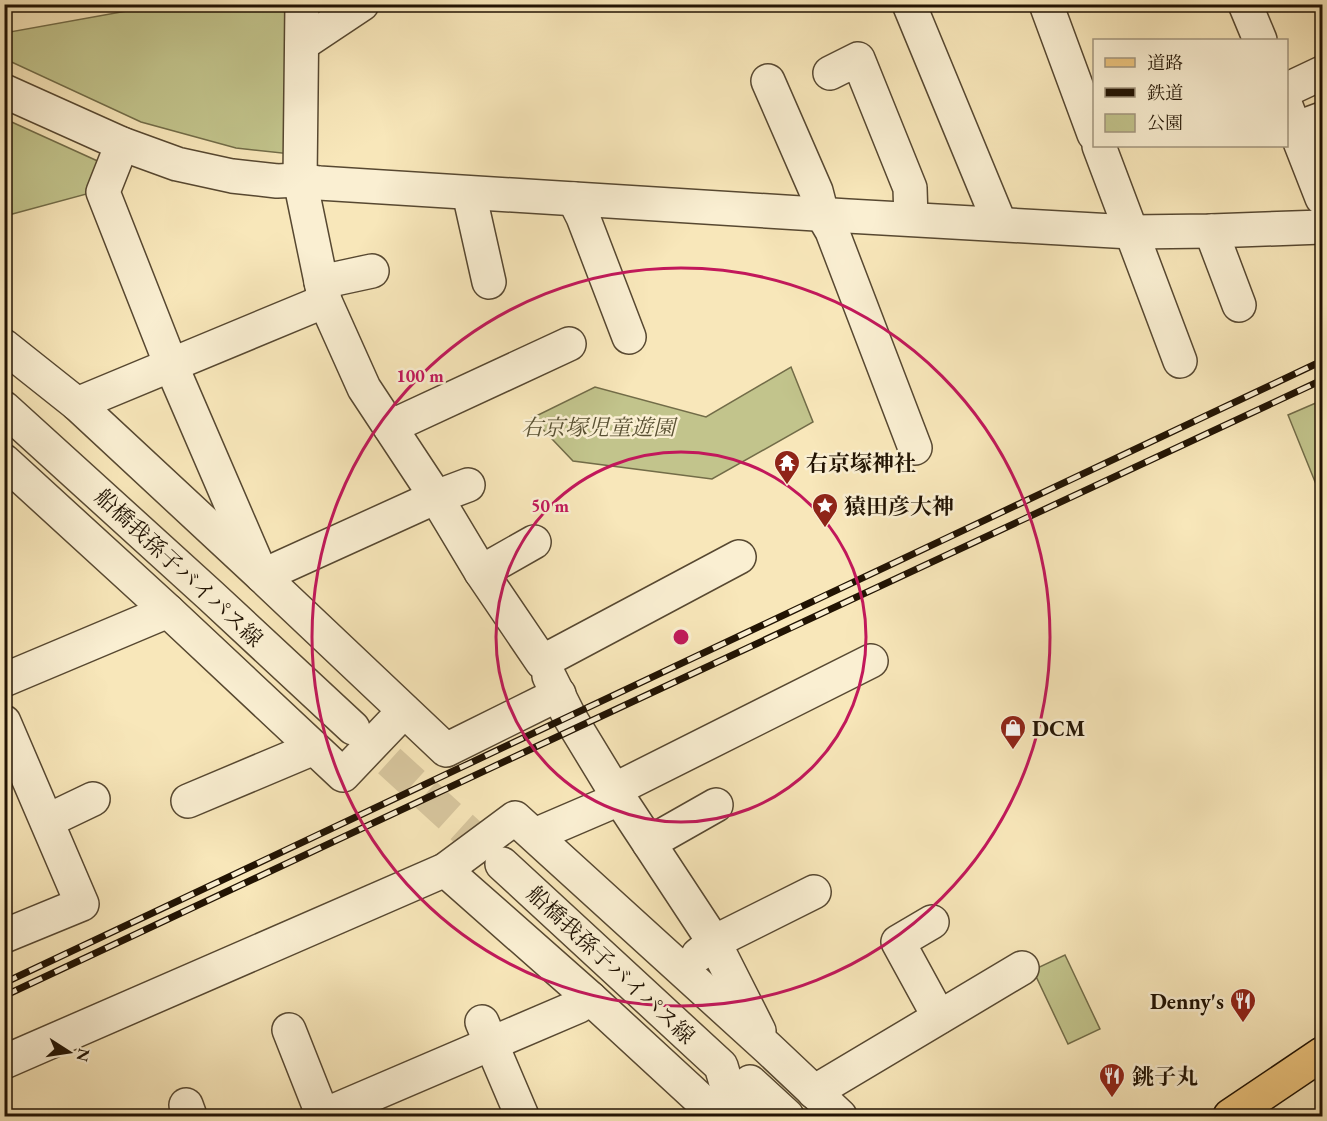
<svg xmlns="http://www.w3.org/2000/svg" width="1327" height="1121" viewBox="0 0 1327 1121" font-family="'EB Garamond','Noto Serif JP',serif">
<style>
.green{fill:#c2c48c;stroke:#726c48;stroke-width:1.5}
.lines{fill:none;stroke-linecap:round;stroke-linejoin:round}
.minor-tunnel{stroke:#d8c79f;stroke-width:33;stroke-dasharray:33 16;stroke-linecap:butt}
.minor-casing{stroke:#574831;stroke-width:36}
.major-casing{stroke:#211303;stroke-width:36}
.minor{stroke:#faefd2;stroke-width:33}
.major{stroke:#ecc47d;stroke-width:33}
.rail-casing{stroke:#211303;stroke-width:7}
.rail{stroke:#faefd2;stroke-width:4.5;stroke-dasharray:14;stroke-linecap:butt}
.ring{fill:none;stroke:#c2185b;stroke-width:3}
.labels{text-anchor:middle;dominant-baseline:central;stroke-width:5;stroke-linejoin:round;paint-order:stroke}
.park-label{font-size:22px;font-style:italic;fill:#595133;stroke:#faefd2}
.poi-label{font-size:22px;font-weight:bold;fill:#211303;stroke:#faefd2;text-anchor:start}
.street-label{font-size:22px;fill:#211303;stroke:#faefd2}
.centre{fill:#c2185b;stroke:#faefd2;stroke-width:3}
.ring-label{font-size:18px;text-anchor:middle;font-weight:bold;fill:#c2185b;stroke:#faefd2;stroke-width:5;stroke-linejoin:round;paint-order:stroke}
</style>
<rect width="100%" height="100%" fill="#f8e7ba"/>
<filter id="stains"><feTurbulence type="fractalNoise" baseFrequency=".00333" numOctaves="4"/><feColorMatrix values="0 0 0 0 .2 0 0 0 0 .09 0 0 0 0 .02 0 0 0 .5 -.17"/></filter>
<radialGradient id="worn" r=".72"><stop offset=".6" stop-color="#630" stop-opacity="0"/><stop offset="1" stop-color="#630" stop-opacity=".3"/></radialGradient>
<!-- green -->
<g class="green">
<path d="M 160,5 L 296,5 L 291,154 L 236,148 L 141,122 L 5,59 L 4,33 Z"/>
<path d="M 5,119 L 102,163 L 94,192 L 5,216 Z"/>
<path d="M 791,367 L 813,422 L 712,479 L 573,461 L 532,418 L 595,387 L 706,417 Z"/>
<path d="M 1318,402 L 1322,413 L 1322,499 L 1288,415 Z"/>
<path d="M 1065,955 L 1100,1029 L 1068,1044 L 1033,970 Z"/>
</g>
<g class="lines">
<!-- minor-tunnel -->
<path class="minor-tunnel" d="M 353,728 L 500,862"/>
<defs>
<g id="minor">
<path d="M 302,4 L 300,180 L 325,301 L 364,388 L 436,497 L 481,572 L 542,662 L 739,557"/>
<path d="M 909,4 L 1000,224"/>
<path d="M 1046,4 L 1094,134"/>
<path d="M 1245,4 L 1260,40"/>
<path d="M 302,44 L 362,4"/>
<path d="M 830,73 L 858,59 L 910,188 L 911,219"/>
<path d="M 768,81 L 816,191 L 822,214 L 832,231 L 915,448"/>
<path d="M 1286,90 L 1322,73"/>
<path d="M 4,91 L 122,144 L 177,164 L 232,176 L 277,181 L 300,180 L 319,183 L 848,216 L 1131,232 L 1211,231 L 1322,227"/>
<path d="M 1286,106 L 1322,198"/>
<path d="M 1295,129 L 1322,119"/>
<path d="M 122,144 L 103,192 L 171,365 L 262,576 L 446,750 L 559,694"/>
<path d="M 1099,146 L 1180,361"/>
<path d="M 469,193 L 489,282"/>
<path d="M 574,199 L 583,217 L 629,337"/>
<path d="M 1211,231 L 1239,305"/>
<path d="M 321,282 L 372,271"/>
<path d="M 325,301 L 77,404 L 262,576 L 436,497 L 468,485"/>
<path d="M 4,346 L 77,404"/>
<path d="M 4,408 L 211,596 L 353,728"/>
<path d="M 390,427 L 569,344"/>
<path d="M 4,461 L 168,611 L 343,775 L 404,711"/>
<path d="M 481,572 L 534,542"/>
<path d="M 549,676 L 569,716 L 614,790 L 714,942 L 759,1031"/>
<path d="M 4,680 L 168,611"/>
<path d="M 4,722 L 82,904 L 4,936"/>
<path d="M 614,790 L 871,661"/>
<path d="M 188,801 L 314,748"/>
<path d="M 47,821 L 93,799"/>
<path d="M 535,835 L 619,799"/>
<path d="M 649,843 L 716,805"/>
<path d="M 502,864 L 721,1066 L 726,1083 L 761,1116"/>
<path d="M 445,870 L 590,998 L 718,1116"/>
<path d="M 932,922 L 898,942 L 939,1017"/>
<path d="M 698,955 L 714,942 L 814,892"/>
<path d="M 482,1022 L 522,1116"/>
<path d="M 289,1030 L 323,1116"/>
<path d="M 4,1062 L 445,870 L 515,818 L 769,1049 L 840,1116"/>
<path d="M 750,1082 L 787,1116"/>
<path d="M 814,1092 L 1022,968"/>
<path d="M 186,1105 L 190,1116"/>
<path d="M 322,1116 L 579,1006 L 590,998"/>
</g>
<path id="major" d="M 1230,1116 L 1322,1054"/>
</defs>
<!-- minor casing -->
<use href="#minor" class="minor-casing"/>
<!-- major casing -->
<use href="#major" class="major-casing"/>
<!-- minor -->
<use href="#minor" class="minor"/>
<!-- major -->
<use href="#major" class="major"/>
<defs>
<g id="rail">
<path d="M 4,983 L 1322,361"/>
<path d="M 4,996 L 576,728 L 1322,380"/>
</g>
</defs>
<!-- rail casing -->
<use href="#rail" class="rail-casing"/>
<!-- rail -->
<use href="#rail" class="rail"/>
</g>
<!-- distance rings -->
<g class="ring">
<circle cx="681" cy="637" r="185"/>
<circle cx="681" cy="637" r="369"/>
</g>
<!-- icons -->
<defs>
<symbol id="temple-pin" viewBox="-11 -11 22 30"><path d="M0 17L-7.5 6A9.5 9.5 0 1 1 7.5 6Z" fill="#8f2418" stroke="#faefd2"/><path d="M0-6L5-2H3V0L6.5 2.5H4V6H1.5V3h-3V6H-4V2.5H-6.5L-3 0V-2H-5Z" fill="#fff"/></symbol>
<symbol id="sight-pin" viewBox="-11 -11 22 30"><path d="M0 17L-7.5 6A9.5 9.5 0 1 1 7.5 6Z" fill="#8f2418" stroke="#faefd2"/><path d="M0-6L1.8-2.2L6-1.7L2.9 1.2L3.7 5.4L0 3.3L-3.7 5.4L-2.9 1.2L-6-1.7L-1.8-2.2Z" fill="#fff"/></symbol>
<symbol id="shop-pin" viewBox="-11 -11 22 30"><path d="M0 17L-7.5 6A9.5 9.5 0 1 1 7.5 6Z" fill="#8f2418" stroke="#faefd2"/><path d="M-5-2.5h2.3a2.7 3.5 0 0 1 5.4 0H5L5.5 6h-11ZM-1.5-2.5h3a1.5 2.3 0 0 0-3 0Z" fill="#fff"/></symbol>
<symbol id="restaurant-pin" viewBox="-11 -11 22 30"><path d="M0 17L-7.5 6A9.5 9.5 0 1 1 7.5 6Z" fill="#8f2418" stroke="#faefd2"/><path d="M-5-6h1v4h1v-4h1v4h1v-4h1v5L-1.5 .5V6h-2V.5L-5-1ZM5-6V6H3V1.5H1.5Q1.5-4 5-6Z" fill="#fff"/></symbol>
</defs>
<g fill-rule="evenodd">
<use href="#temple-pin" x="772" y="448" width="30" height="40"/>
<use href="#sight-pin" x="810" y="491" width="30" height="40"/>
<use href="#shop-pin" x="998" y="713" width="30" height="40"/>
<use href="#restaurant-pin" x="1228" y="986" width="30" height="40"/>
<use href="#restaurant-pin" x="1097" y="1061" width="30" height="40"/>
</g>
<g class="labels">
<!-- park labels -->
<g class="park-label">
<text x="598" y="427">右京塚児童遊園</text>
</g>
<!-- poi labels -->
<g class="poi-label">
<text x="806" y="463">右京塚神社</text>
<text x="844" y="506">猿田彦大神</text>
<text x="1032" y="728">DCM</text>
<text x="1224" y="1001" text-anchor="end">Denny's</text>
<text x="1132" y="1076">銚子丸</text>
</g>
<!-- street labels -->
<g class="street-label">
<text transform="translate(179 568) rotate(43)">船橋我孫子バイパス線</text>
<text transform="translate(611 965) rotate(43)">船橋我孫子バイパス線</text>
</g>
</g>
<circle cx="681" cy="637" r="9" class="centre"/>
<g class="ring-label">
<text x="420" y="382">100 m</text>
<text x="550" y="512">50 m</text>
</g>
<!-- margin -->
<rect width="1327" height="1121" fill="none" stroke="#f8e7ba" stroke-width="24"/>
<rect x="6" y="6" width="1315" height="1109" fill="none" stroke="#211303" stroke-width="3"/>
<rect x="12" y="12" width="1303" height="1097" fill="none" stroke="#211303" stroke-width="1.5"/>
<!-- legend -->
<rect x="1093" y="39" width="195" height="108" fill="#faefd2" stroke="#a3977f" stroke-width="1.5"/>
<rect x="1105" y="58" width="30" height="9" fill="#ecc47d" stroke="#a3977f" stroke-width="1.5"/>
<text x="1147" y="69" font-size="18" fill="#211303">道路</text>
<rect x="1105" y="88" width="30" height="9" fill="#211303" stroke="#a3977f" stroke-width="1.5"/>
<text x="1147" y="99" font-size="18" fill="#211303">鉄道</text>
<rect x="1105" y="114" width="30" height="18" fill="#c2c48c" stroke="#a3977f" stroke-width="1.5"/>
<text x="1147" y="129" font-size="18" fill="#211303">公園</text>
<!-- north arrow -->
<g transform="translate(69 1052) rotate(102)" stroke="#faefd2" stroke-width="4.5" paint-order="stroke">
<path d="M0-4.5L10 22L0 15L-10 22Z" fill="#211303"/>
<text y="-9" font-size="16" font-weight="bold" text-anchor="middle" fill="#211303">N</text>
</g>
<rect width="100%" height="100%" filter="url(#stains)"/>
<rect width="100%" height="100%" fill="url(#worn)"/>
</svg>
